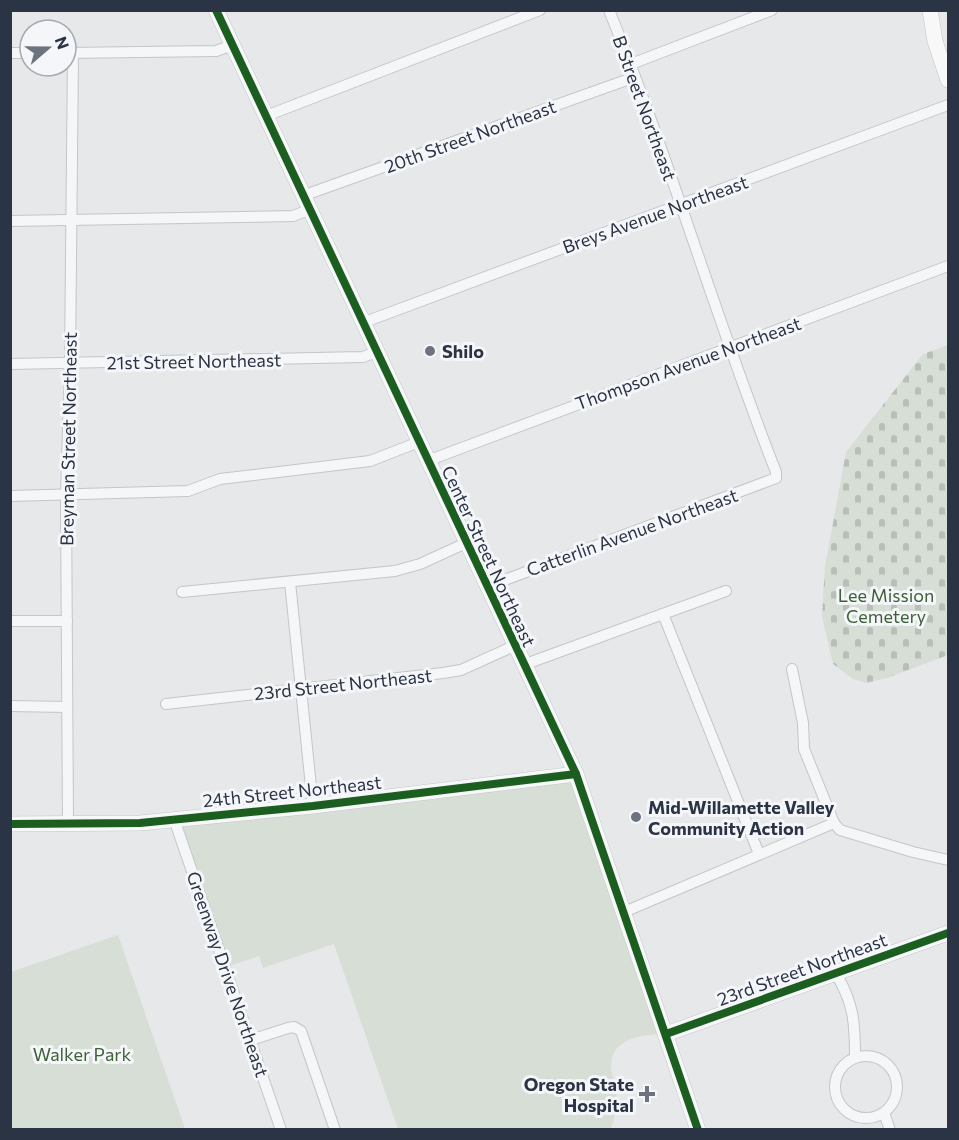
<svg xmlns="http://www.w3.org/2000/svg" width="959" height="1140" viewBox="0 0 959 1140" font-family="Commissioner,sans-serif">
<style>
.cemetery{fill:url(#cemetery-stones)}
.park{fill:#d6ded6}
.lines{fill:none;stroke-linecap:round;stroke-linejoin:round}
.street-casing{stroke:#c4c6c8;stroke-width:12}
.secondary-casing{stroke:#c4c6c8;stroke-width:16}
.street{stroke:#f5f6f7;stroke-width:10}
.secondary{stroke:#f8f8f8;stroke-width:15}
.cycleway-casing{stroke:#f4f6f9;stroke-width:11}
.cycleway{stroke:#1b5e20;stroke-width:8}
.poi-dot{fill:#6c737f;stroke:#f4f6f9;stroke-width:2}
.labels{text-anchor:middle;dominant-baseline:central;stroke-width:6;stroke-linejoin:round;paint-order:stroke}
.street-label{font-size:18px;fill:#2b3445;stroke:#f4f6f9}
.poi-label{font-size:18px;font-weight:bold;fill:#2b3445;stroke:#f4f6f9;text-anchor:start}
.park-label{font-size:18px;fill:#3f6138;stroke:#f4f6f9}
</style>
<defs>
<pattern id="cemetery-stones" width="16" height="16" patternUnits="userSpaceOnUse" patternTransform="scale(1.5)"><rect width="16" height="16" fill="#d6ded6"/><path d="M2 7V4a2 2 0 0 1 4 0v3zM10 15v-3a2 2 0 0 1 4 0v3z" fill="#b8bfb9"/></pattern>
</defs>
<rect width="100%" height="100%" fill="#e6e8ea"/>
<!-- cemetery -->
<path class="cemetery" d="M 948,345 L 948,655 L 887,678 L 866,683 L 853,679 L 833,664 L 822,616 L 825,567 L 846,452 L 923,354 Z"/>
<!-- park -->
<g class="park">
<path d="M 576,774 L 666,1034 C 645,1034 612,1037 611,1065 C 610,1071 613,1077 615,1083 C 618,1099 616,1114 611,1129 L 398,1129 L 334,944 L 263,968 L 259,956 L 226,967 L 174,819 Z"/>
<path d="M 118,935 L 185,1129 L 11,1129 L 11,972 Z"/>
</g>
<g class="lines">
<defs>
<g id="street">
<path d="M 10,53 L 30,53"/>
<path d="M 66,53 L 216,51 L 233,45"/>
<path d="M 631,64 L 772,10"/>
<path d="M 266,116 L 540,10"/>
<path d="M 305,195 L 635,77"/>
<path d="M 10,221 L 293,216 L 311,209"/>
<path d="M 362,323 L 948,105"/>
<path d="M 10,364 L 363,357 L 376,352"/>
<path d="M 427,461 L 948,266"/>
<path d="M 10,496 L 188,491 L 220,479 L 370,461 L 419,442"/>
<path d="M 290,582 L 313,806"/>
<path d="M 486,587 L 776,478 L 776,472 C 716,320 671,162 609,10"/>
<path d="M 182,592 L 395,571 L 420,564 L 466,543"/>
<path d="M 663,614 L 759,854"/>
<path d="M 10,621 L 67,621"/>
<path d="M 523,665 L 726,591"/>
<path d="M 792,669 L 803,723 L 804,749 L 834,823 L 840,830 L 913,852 L 948,860"/>
<path d="M 166,704 L 443,673 L 461,670 L 514,646"/>
<path d="M 10,706 L 67,707"/>
<path d="M 174,819 L 281,1130"/>
<path d="M 68,825 L 66,496 L 70,363 L 73,53"/>
<path d="M 624,912 L 834,823"/>
<path d="M 836,974 C 854,1003 855,1024 855,1057"/>
<path d="M 251,1040 L 288,1028 L 294,1027 L 301,1031 L 335,1130"/>
<circle cx="866" cy="1087" r="31"/>
<path d="M 884,1113 L 890,1130"/>
</g>
<g id="secondary">
<path d="M 216,10 L 576,774 L 698,1130"/>
<path d="M 930,10 L 935,41 L 948,80"/>
<path d="M 10,824 L 140,823 L 313,806 L 576,774"/>
<path d="M 666,1034 L 948,933"/>
</g>
</defs>
<!-- street casing -->
<use href="#street" class="street-casing"/>
<!-- secondary casing -->
<use href="#secondary" class="secondary-casing"/>
<!-- street -->
<use href="#street" class="street"/>
<!-- secondary -->
<use href="#secondary" class="secondary"/>
<defs>
<g id="cycleway">
<path d="M 216,10 L 576,774 L 698,1130"/>
<path d="M 10,824 L 140,823 L 313,806 L 576,774"/>
<path d="M 666,1034 L 948,933"/>
</g>
</defs>
<!-- cycleway casing -->
<use href="#cycleway" class="cycleway-casing"/>
<!-- cycleway -->
<use href="#cycleway" class="cycleway"/>
</g>
<!-- markers -->
<g class="poi-dot">
<circle cx="430" cy="351" r="6"/>
<circle cx="636" cy="817" r="6"/>
<path d="M644 1085h6v6h6v6h-6v6h-6v-6h-6v-6h6z"/>
</g>
<g class="labels">
<!-- street labels -->
<g class="street-label">
<text transform="translate(645 108) rotate(70)">B Street Northeast</text>
<text transform="translate(470 136) rotate(-20)">20th Street Northeast</text>
<text transform="translate(655 214) rotate(-20)">Breys Avenue Northeast</text>
<text transform="translate(194 361) rotate(-1)">21st Street Northeast</text>
<text transform="translate(688 363) rotate(-20)">Thompson Avenue Northeast</text>
<text transform="translate(68 439) rotate(-89)">Breyman Street Northeast</text>
<text transform="translate(632 532) rotate(-20)">Catterlin Avenue Northeast</text>
<text transform="translate(489 556) rotate(65)">Center Street Northeast</text>
<text transform="translate(343 684) rotate(-6)">23rd Street Northeast</text>
<text transform="translate(292 791) rotate(-6)">24th Street Northeast</text>
<text transform="translate(802 969) rotate(-20)">23rd Street Northeast</text>
<text transform="translate(228 974) rotate(71)">Greenway Drive Northeast</text>
</g>
<!-- poi labels -->
<g class="poi-label">
<text x="442" y="351">Shilo</text>
<text x="648" y="807">Mid-Willamette Valley<tspan x="648" dy="21">Community Action</tspan></text>
<text x="634" y="1084" text-anchor="end">Oregon State<tspan x="634" dy="21">Hospital</tspan></text>
</g>
<!-- park labels -->
<g class="park-label">
<text x="886" y="595">Lee Mission<tspan x="886" dy="21">Cemetery</tspan></text>
<text x="82" y="1054">Walker Park</text>
</g>
</g>
<!-- border -->
<rect width="959" height="1140" fill="none" stroke="#2b3445" stroke-width="24"/>
<!-- north arrow -->
<g transform="translate(48 48) rotate(70)"><circle r="28" fill="#f4f6f9" stroke="#a4a8b1" stroke-width="1.5"/>
<path d="M0-4.5L10 22L0 15L-10 22Z" fill="#6c737f"/>
<text y="-9" font-size="16" font-weight="bold" text-anchor="middle" fill="#2b3445">N</text>
</g>
</svg>
